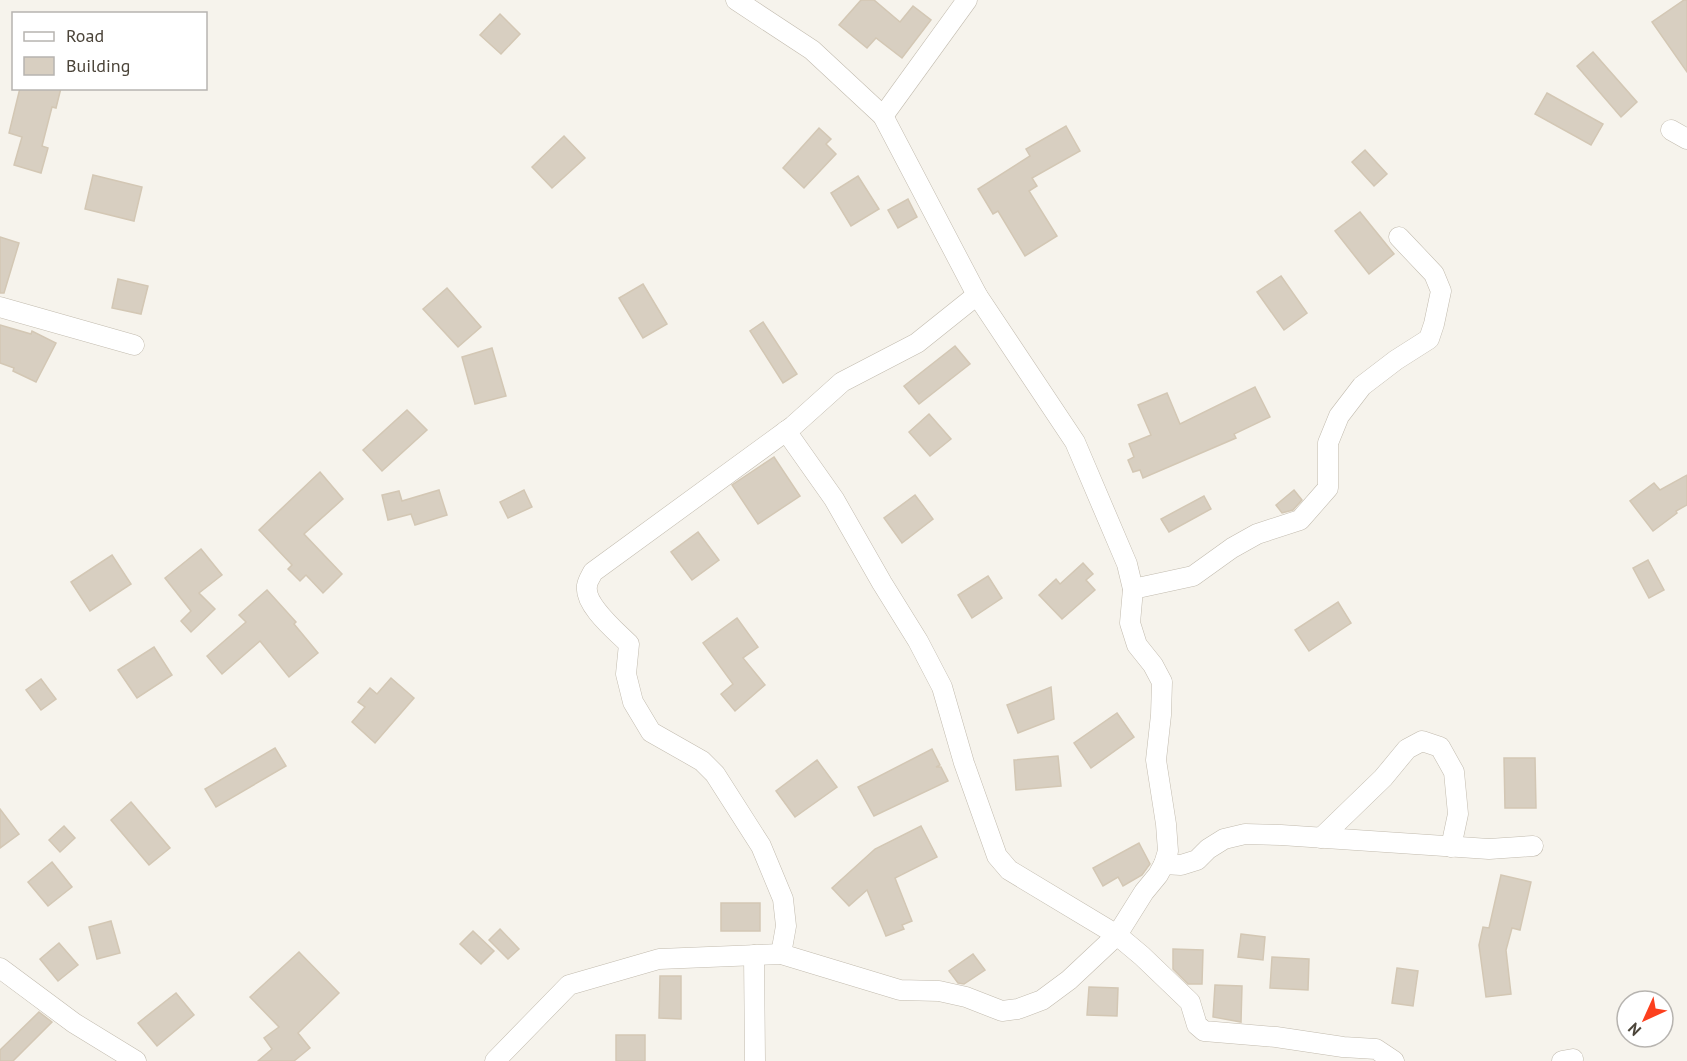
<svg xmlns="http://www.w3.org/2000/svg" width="1687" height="1061" viewBox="0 0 1687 1061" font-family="'PT Sans',sans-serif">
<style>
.building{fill:#d8cfc1;stroke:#d3c7b4;stroke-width:1.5}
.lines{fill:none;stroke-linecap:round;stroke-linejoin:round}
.minor-casing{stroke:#c2bbae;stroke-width:21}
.minor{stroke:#fff;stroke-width:20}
</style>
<rect width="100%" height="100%" fill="#f6f3ec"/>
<!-- building -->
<g class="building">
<path d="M 861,0 L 874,0 L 900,22 L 913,6 L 931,20 L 902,58 L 876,38 L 867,48 L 839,25 Z"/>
<path d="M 1684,0 L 1687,0 L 1687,72 L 1652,22 Z"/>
<path d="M 500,14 L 520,34 L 501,54 L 480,35 Z"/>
<path d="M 1593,52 L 1637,102 L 1621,117 L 1577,66 Z"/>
<path d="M 20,88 L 61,88 L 56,108 L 52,107 L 42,146 L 48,148 L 41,173 L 14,165 L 22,137 L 9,133 Z"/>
<path d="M 1547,93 L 1603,124 L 1591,145 L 1535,114 Z"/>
<path d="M 1066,126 L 1080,151 L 1032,178 L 1037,186 L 1029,191 L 1057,236 L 1025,256 L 998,211 L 993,214 L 978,189 L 1030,156 L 1026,149 Z"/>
<path d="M 819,128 L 831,139 L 826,144 L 836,154 L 804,188 L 783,168 Z"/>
<path d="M 564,136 L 585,158 L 552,188 L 532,167 Z"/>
<path d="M 1365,150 L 1387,174 L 1374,186 L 1352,162 Z"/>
<path d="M 93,175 L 142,187 L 134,221 L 85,209 Z"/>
<path d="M 858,176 L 879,209 L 851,226 L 831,193 Z"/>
<path d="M 908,199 L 917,217 L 898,228 L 888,210 Z"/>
<path d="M 1360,212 L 1394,254 L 1369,274 L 1335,231 Z"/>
<path d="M 0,237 L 19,243 L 4,293 L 0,293 Z"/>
<path d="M 1281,276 L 1307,313 L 1284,330 L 1257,292 Z"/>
<path d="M 118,279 L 148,286 L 141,314 L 112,308 Z"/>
<path d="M 643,284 L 667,324 L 643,338 L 619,298 Z"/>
<path d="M 447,288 L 481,327 L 458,347 L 423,309 Z"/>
<path d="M 763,322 L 797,374 L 783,383 L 750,331 Z"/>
<path d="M 0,325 L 31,334 L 32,331 L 56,343 L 36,382 L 13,371 L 14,368 L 0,363 Z"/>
<path d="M 955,346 L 970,364 L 919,404 L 904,386 Z"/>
<path d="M 492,348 L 506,396 L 475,404 L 462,357 Z"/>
<path d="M 1255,387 L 1270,417 L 1234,434 L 1236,438 L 1143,478 L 1140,470 L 1133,472 L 1128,460 L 1134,457 L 1129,444 L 1151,435 L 1138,405 L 1167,393 L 1180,424 Z"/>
<path d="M 407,410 L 427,430 L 382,471 L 363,450 Z"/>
<path d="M 929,414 L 951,439 L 930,456 L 909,432 Z"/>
<path d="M 774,457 L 800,496 L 758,524 L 732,485 Z"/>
<path d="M 320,472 L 343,499 L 304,534 L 342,574 L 323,593 L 306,575 L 300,581 L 288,569 L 292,565 L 259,530 Z"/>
<path d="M 1687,475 L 1687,505 L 1676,511 L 1677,513 L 1653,531 L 1630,501 L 1654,483 L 1660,490 Z"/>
<path d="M 439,490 L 447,515 L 415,525 L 411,514 L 388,520 L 382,495 L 399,491 L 402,501 Z"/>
<path d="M 524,490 L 532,507 L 508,518 L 500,502 Z"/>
<path d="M 1294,490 L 1302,500 L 1293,510 L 1282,513 L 1276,505 Z"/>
<path d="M 915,495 L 933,519 L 902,543 L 884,518 Z"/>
<path d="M 1204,496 L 1211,509 L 1169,532 L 1161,519 Z"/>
<path d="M 698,532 L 719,560 L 692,580 L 671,552 Z"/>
<path d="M 201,549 L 222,575 L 199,593 L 215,609 L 191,632 L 181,621 L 191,611 L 165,578 Z"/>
<path d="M 112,555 L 131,584 L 90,611 L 71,582 Z"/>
<path d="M 1648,560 L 1664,590 L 1649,598 L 1633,568 Z"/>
<path d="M 1083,563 L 1093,574 L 1086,580 L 1095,590 L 1062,619 L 1039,595 L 1056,579 L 1060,584 Z"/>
<path d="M 988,576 L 1002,598 L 972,618 L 958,595 Z"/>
<path d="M 267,590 L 296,622 L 294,624 L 318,653 L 289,677 L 260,641 L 222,674 L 207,656 L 246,622 L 239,615 Z"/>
<path d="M 1338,602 L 1351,623 L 1309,651 L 1295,630 Z"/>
<path d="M 737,618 L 758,647 L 743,658 L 765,685 L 735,711 L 721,694 L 733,684 L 703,643 Z"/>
<path d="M 154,647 L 172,675 L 137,698 L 118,670 Z"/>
<path d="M 391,678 L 414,698 L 375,743 L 352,722 L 365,707 L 358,702 L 370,688 L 377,694 Z"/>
<path d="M 41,679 L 56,699 L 41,710 L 26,690 Z"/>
<path d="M 1051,687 L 1054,719 L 1018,733 L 1007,705 Z"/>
<path d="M 1117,713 L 1134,737 L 1091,768 L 1074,743 Z"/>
<path d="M 275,748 L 286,766 L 216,807 L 205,789 Z"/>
<path d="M 932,749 L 940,765 L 936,767 L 941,767 L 948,781 L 874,816 L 858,787 Z"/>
<path d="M 1058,756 L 1061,786 L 1016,790 L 1014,760 Z"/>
<path d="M 1504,758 L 1535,758 L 1536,808 L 1505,808 Z"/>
<path d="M 817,760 L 837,787 L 795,817 L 776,791 Z"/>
<path d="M 131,802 L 170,848 L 149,865 L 111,820 Z"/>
<path d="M 0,809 L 19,834 L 0,848 Z"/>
<path d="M 64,826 L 75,838 L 60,852 L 49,840 Z"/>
<path d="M 921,826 L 937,857 L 895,878 L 912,921 L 902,925 L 904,929 L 886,936 L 867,890 L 849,906 L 832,888 L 875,849 Z"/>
<path d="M 1139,843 L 1150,864 L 1142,875 L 1123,886 L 1118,877 L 1103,886 L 1093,868 Z"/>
<path d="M 52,862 L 72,887 L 48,906 L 28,882 Z"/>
<path d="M 1501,875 L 1531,882 L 1520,930 L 1512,928 L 1506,950 L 1511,994 L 1486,997 L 1479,945 L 1483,927 L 1489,928 Z"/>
<rect x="721" y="903" width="39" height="28"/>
<path d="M 111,921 L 120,953 L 97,959 L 89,927 Z"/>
<path d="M 500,929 L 519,949 L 508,959 L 489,940 Z"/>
<path d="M 473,931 L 494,951 L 481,964 L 460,944 Z"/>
<path d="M 1241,934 L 1265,937 L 1263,960 L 1238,957 Z"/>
<path d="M 59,943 L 78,965 L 58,981 L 40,959 Z"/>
<path d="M 1173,949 L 1203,950 L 1202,984 L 1188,984 L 1173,969 Z"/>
<path d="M 299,952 L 339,993 L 298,1033 L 310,1048 L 294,1061 L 258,1061 L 272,1049 L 264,1038 L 279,1027 L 250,997 Z"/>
<path d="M 973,954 L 985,970 L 964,984 L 958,983 L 949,971 Z"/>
<path d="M 1272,957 L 1309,959 L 1308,990 L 1270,988 Z"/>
<path d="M 1397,968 L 1418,971 L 1413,1006 L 1392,1003 Z"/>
<path d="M 660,976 L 681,976 L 681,1019 L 659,1018 Z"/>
<path d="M 1215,985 L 1242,986 L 1241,1022 L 1213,1017 Z"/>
<path d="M 1089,987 L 1118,988 L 1117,1016 L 1087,1015 Z"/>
<path d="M 176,993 L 194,1015 L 157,1046 L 138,1023 Z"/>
<path d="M 39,1012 L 52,1022 L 13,1061 L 0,1061 L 0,1050 Z"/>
<rect x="616" y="1035" width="29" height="26"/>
</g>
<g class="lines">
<defs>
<g id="minor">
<path d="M 883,116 L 967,0"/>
<path d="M 1671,130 L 1687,139"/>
<path d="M 0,307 L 134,345"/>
<path d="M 786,431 L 834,499 L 882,583 L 918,641 L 942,687 L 964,763 L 997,856 L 1009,870 L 1117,935 L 1142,956 L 1190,1002 L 1197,1025 L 1204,1031 L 1276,1037 L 1343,1047 L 1376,1049 L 1394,1061"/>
<path d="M 1133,589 L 1193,576 L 1232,548 L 1257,534 L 1300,520 L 1328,488 L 1328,443 L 1339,416 L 1362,386 L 1396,360 L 1429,339 L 1434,324 L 1441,291 L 1434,274 L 1399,237"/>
<path d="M 1321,838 L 1383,778 L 1407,749 L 1422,741 L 1440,747 L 1454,772 L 1458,814 L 1451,847"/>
<path d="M 1164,864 L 1181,865 L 1197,860 L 1208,849 L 1224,839 L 1245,834 L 1281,835 L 1489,849 L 1533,846"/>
<path d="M 781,954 L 786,926 L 783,899 L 761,846 L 715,774 L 702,761 L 651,732 L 633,702 L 626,674 L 629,644 C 616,631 584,605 587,586 C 587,582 591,576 593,572 L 793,426 L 842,382 L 917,343 L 977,295"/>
<path d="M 754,955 L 755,1061"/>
<path d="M 0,968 L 74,1023 L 136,1061"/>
<path d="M 495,1061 L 569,985 L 659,959 L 781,954 L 900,990 L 939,991 L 966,997 L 1002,1011 L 1018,1009 L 1042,1000 L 1069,980 L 1117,935 L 1144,892 L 1158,875 L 1164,864 L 1168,851 L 1166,824 L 1156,760 L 1161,715 L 1162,682 L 1153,665 L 1137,645 L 1130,623 L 1133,589 L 1127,564 L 1075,442 L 977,295 L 883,116 L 812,50 L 736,0"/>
<path d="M 1562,1061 L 1573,1059"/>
</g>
</defs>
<!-- minor casing -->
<use href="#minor" class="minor-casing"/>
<!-- minor -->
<use href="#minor" class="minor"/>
</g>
<!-- legend -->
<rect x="12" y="12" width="195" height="78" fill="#ffffff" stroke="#b7b4b0" stroke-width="1.5"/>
<rect x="24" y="32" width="30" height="9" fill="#ffffff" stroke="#b7b4b0" stroke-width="1.5"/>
<text x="66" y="42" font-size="18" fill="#4b4439">Road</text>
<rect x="24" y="57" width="30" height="18" fill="#d8cfc1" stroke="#b7b4b0" stroke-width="1.5"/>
<text x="66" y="72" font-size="18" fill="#4b4439">Building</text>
<!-- north arrow -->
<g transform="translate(1645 1019) rotate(225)"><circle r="28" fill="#ffffff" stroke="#b7b4b0" stroke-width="1.5"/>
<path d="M0-4.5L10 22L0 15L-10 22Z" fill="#fc3f1d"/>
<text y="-9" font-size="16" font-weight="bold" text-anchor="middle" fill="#4b4439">N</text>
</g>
</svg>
